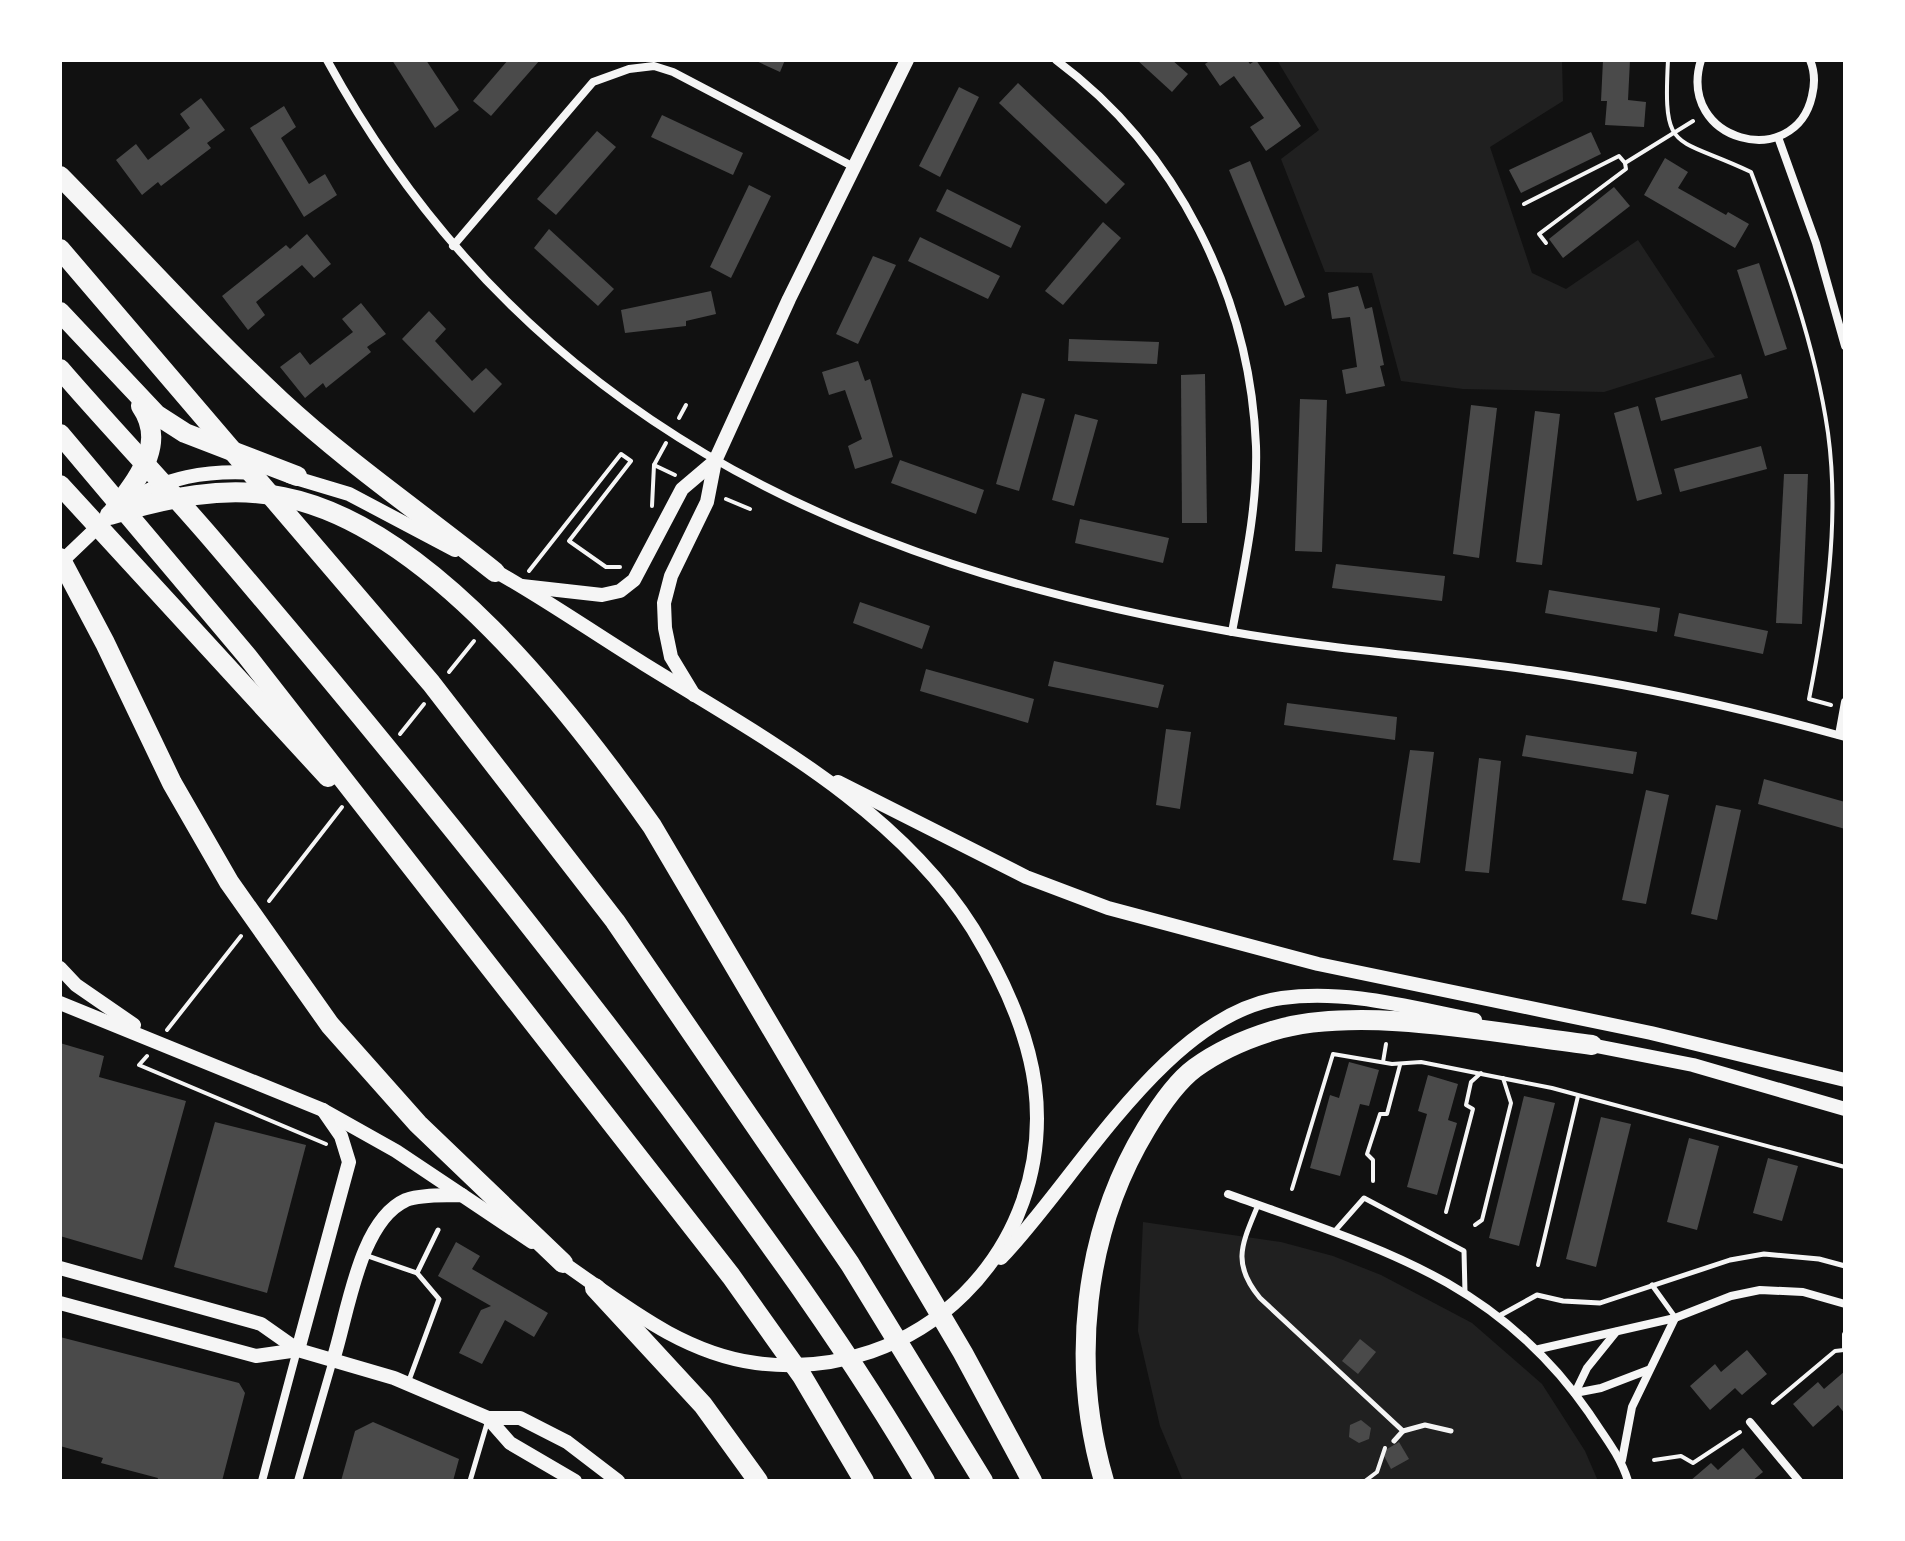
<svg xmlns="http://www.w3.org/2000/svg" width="1905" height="1541" viewBox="0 0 1905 1541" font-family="'Titillium Web',sans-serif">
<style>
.green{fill:#202020}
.building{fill:#4a4a4a}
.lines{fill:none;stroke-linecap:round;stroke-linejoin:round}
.path{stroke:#f5f5f5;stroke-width:4}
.service{stroke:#f5f5f5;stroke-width:5}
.minor{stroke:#f5f5f5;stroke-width:8}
.tertiary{stroke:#f5f5f5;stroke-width:14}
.secondary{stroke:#f5f5f5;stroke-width:14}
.motorway{stroke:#f5f5f5;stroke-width:20}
</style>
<rect width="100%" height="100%" fill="#111"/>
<!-- green -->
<g class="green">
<path d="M 1277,60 L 1562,60 L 1563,101 L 1490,147 L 1532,273 L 1566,289 L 1638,240 L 1715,357 L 1604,392 L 1463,389 L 1401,381 L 1372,273 L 1325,272 L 1281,159 L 1319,130 Z"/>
<path d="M 1143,1222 L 1281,1242 L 1333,1256 L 1381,1275 L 1472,1323 L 1542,1384 L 1585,1451 L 1598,1481 L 1183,1481 L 1160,1426 L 1138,1331 Z"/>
</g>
<!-- building -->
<g class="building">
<path d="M 392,60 L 426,60 L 459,110 L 435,128 Z"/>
<path d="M 508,60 L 540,60 L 491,116 L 473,101 Z"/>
<path d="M 754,60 L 785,60 L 780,72 Z"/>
<path d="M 1137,60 L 1172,60 L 1188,74 L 1172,92 Z"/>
<path d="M 1211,60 L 1247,60 L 1250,64 L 1256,60 L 1301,126 L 1266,151 L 1250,127 L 1264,118 L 1234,76 L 1220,86 L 1205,64 Z"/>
<path d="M 1603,60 L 1630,60 L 1628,100 L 1646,102 L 1644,127 L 1605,125 L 1607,101 L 1601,101 Z"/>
<path d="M 1018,83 L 1125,184 L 1106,204 L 999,103 Z"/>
<path d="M 959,87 L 979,97 L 940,177 L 919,166 Z"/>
<path d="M 201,98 L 225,130 L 207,143 L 211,148 L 161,186 L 158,182 L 142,195 L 116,160 L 136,144 L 148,160 L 190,128 L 180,114 Z"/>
<path d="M 284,106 L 296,127 L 281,138 L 309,184 L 325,174 L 337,195 L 304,217 L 250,128 Z"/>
<path d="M 662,115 L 743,153 L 733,175 L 651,137 Z"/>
<path d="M 597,131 L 616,147 L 556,215 L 537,199 Z"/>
<path d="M 1591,132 L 1601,154 L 1521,193 L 1509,170 Z"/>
<path d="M 1665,158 L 1688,172 L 1678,188 L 1726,215 L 1728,212 L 1749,224 L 1735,248 L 1644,195 Z"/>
<path d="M 1250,161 L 1305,297 L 1285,306 L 1229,170 Z"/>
<path d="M 749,185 L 771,196 L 731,278 L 710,267 Z"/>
<path d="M 1614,187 L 1630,206 L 1563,258 L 1549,239 Z"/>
<path d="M 947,189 L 1021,226 L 1011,248 L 936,211 Z"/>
<path d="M 1103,222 L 1121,238 L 1063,305 L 1045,291 Z"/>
<path d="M 549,229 L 614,289 L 598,306 L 534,248 Z"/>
<path d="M 307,234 L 331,264 L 314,278 L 302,265 L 256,302 L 265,315 L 248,330 L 222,296 L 286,245 L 290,249 Z"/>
<path d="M 920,237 L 1000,276 L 988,299 L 908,261 Z"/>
<path d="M 873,256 L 896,265 L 858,344 L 836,334 Z"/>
<path d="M 1759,263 L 1787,349 L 1765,356 L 1737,270 Z"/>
<path d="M 1358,286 L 1365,309 L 1372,307 L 1384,365 L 1380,366 L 1385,386 L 1346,394 L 1342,370 L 1357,367 L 1350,317 L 1332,319 L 1328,293 Z"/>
<path d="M 711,291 L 716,314 L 686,321 L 686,326 L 625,333 L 621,310 Z"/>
<path d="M 361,303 L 386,334 L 367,347 L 371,352 L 326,388 L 323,383 L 305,398 L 280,367 L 300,352 L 310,365 L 353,332 L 342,319 Z"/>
<path d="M 429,311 L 446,329 L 435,341 L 472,381 L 486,368 L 502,384 L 474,413 L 402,339 Z"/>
<path d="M 1069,339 L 1159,342 L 1157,364 L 1068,361 Z"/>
<path d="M 858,361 L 865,381 L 870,379 L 893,457 L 855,469 L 848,446 L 862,439 L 845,390 L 829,395 L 822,372 Z"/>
<path d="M 1205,374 L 1207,523 L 1182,523 L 1181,375 Z"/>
<path d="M 1741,374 L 1748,398 L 1661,421 L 1655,398 Z"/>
<path d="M 1022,393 L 1045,399 L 1019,491 L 996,484 Z"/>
<path d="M 1300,399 L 1327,400 L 1322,552 L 1295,551 Z"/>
<path d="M 1471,405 L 1497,408 L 1479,558 L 1453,554 Z"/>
<path d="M 1638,406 L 1662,494 L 1637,501 L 1614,413 Z"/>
<path d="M 1535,411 L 1560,414 L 1542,565 L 1516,562 Z"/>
<path d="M 1075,414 L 1098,420 L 1074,506 L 1052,500 Z"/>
<path d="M 1761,446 L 1767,469 L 1680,492 L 1674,469 Z"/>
<path d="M 900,460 L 984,490 L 976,514 L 891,483 Z"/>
<path d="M 1784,474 L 1808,474 L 1802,624 L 1776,623 Z"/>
<path d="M 1080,519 L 1169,538 L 1163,563 L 1075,543 Z"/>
<path d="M 1336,564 L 1445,576 L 1442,601 L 1332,588 Z"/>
<path d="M 1549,590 L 1660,608 L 1657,632 L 1545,613 Z"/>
<path d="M 860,602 L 930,626 L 922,649 L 853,623 Z"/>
<path d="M 1679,613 L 1768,631 L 1763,654 L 1674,636 Z"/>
<path d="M 1054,661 L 1164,685 L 1158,708 L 1048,686 Z"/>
<path d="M 926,669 L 1034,699 L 1028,723 L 920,691 Z"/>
<path d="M 1287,703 L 1397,717 L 1395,740 L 1284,725 Z"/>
<path d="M 1166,729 L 1191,732 L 1180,809 L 1156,805 Z"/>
<path d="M 1526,735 L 1637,752 L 1633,774 L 1522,756 Z"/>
<path d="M 1410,750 L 1434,752 L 1420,863 L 1393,860 Z"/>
<path d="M 1479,758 L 1501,761 L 1489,873 L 1465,871 Z"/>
<path d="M 1764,779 L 1845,802 L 1845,829 L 1758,804 Z"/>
<path d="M 1646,790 L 1669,795 L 1646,904 L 1622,900 Z"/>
<path d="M 1716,805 L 1741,810 L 1717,920 L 1691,914 Z"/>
<path d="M 60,1043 L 104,1056 L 99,1077 L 186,1101 L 142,1260 L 60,1236 Z"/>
<path d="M 1349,1062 L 1379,1070 L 1369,1106 L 1360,1104 L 1340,1176 L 1310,1168 L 1330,1095 L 1339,1098 Z"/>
<path d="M 1428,1075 L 1458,1084 L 1448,1120 L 1457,1123 L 1437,1195 L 1407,1187 L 1427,1114 L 1418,1111 Z"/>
<path d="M 1524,1096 L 1555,1103 L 1519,1246 L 1489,1238 Z"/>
<path d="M 1601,1117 L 1631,1124 L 1596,1267 L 1566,1259 Z"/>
<path d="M 215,1122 L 306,1145 L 267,1293 L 174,1267 Z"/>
<path d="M 1689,1138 L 1719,1146 L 1697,1230 L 1667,1222 Z"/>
<path d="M 1768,1158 L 1798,1166 L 1782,1221 L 1753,1213 Z"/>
<path d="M 456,1242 L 480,1256 L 472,1269 L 548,1313 L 534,1337 L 505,1320 L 482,1364 L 459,1353 L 481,1310 L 491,1306 L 438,1276 Z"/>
<path d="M 60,1337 L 239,1383 L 245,1393 L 222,1481 L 157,1481 L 158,1478 L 101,1463 L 103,1458 L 60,1446 Z"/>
<path d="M 1360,1339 L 1376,1352 L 1358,1374 L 1342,1361 Z"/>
<path d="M 1747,1350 L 1767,1374 L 1742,1395 L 1735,1388 L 1710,1410 L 1690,1386 L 1715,1364 L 1721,1372 Z"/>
<path d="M 1845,1371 L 1845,1414 L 1838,1405 L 1813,1427 L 1793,1404 L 1818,1382 L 1824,1389 Z"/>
<path d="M 1361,1420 L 1371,1428 L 1369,1439 L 1359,1443 L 1349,1437 L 1350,1425 Z"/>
<path d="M 373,1422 L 459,1459 L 453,1481 L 341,1481 L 355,1431 Z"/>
<path d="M 1399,1442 L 1409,1459 L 1391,1469 L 1382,1452 Z"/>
<path d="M 1743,1448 L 1763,1472 L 1752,1481 L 1690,1481 L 1711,1463 L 1718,1470 Z"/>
</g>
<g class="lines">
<!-- path -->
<g class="path">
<path d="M 1668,60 C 1663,155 1673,135 1751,172 C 1783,257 1815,343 1828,433 C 1840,521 1826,613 1809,699 L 1831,705"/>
<path d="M 1524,204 L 1619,156 L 1625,163 L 1693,121"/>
<path d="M 1546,243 L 1539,234 L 1626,169 L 1625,163"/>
<path d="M 679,418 L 686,405"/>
<path d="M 666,443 L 654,465 L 675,475"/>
<path d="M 726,499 L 750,509"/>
<path d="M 652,506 L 654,465"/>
<path d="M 529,571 L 621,454 L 631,461 L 569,541 L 606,567 L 620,567"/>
<path d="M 449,672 L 474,641"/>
<path d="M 400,734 L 424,704"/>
<path d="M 269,901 L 342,807"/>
<path d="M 167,1030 L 241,936"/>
<path d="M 147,1056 L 139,1065 L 326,1144"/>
<path d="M 1383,1062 L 1386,1044"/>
<path d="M 1373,1181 L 1373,1160 L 1367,1154 L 1380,1114 L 1387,1114 L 1400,1065"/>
<path d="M 1292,1189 L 1333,1054 L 1392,1064 L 1421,1062 L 1552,1088 L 1845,1167"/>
<path d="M 1446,1212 L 1473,1109 L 1466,1105 L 1471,1082 L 1481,1073"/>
<path d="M 1475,1225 L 1482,1220 L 1511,1103 L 1503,1078"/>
<path d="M 1538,1265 L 1578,1096"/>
<path d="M 1773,1403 L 1835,1351 L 1844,1350 L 1844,1334"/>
<path d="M 1654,1460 L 1681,1456 L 1693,1463 L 1740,1432"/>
<path d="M 1365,1481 L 1377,1472 L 1385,1448"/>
</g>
<!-- service -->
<g class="service">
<path d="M 1258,1205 C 1242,1244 1231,1263 1260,1298 L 1403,1431 L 1394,1441"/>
<path d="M 1334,1232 L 1364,1198 L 1464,1251 L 1465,1293"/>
<path d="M 365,1255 L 417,1273"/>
<path d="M 1652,1285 L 1675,1317"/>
<path d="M 1499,1316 L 1537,1295 L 1563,1301 L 1600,1303 L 1730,1260 L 1764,1254 L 1819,1259 L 1845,1266"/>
<path d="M 408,1383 L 439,1299 L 417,1273 L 438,1230"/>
<path d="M 1403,1431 L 1425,1425 L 1451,1431"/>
<path d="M 470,1481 L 488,1420"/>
</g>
<!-- minor -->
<g class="minor">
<path d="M 327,60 C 521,416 842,564 1227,631 C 1327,649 1429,656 1530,670 C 1636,685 1742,708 1845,737"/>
<path d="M 1056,60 C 1177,150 1250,296 1256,446 C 1258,508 1243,572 1232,632"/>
<path d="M 1701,60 C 1676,142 1795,172 1812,96 C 1815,84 1815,72 1810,60"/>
<path d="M 1778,137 L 1816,243 L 1845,346"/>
<path d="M 453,246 L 593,82 L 629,69 L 654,66 L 673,72 L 852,166"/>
<path d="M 1839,735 L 1845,702"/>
<path d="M 1228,1194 C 1374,1247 1496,1278 1589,1413 C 1604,1436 1620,1455 1628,1481"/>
<path d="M 1539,1349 L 1675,1318 L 1731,1296 L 1760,1290 L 1803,1292 L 1845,1304"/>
<path d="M 1575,1393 L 1601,1388 L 1648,1370"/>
<path d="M 1575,1393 L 1587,1368 L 1616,1332"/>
<path d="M 1750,1422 L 1799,1481"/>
<path d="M 1622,1460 L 1632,1407 L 1675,1318"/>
<path d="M 262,1481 L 297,1350"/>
<path d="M 298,1481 L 333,1360"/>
</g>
<!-- tertiary -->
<g class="tertiary">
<path d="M 522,586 L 602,595 L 620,591 L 634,580 L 682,489 L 715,461"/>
<path d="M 694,695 L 671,657 L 665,628 L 664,603 L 671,576 L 707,502 L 715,461 L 789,299 L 907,60"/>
<path d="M 60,1268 L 261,1324 L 298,1350 L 394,1378 L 488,1418 L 520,1418 L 567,1442 L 618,1481"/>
<path d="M 60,1303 L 256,1356 L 298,1350"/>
<path d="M 298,1350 L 349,1162 L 341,1136 L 323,1110"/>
<path d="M 333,1360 C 348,1314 359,1221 406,1200 C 422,1194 445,1196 462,1195"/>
<path d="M 488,1418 L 510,1443 L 575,1481"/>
</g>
<!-- secondary -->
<g class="secondary">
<path d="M 289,476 L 349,494 L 455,550"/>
<path d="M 124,505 C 163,476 209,470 256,473"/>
<path d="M 60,563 L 105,520"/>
<path d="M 488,567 C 541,596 592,632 644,664 C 762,737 897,808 973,929 C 1001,975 1028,1032 1035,1086 C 1055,1250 919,1384 756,1363 C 679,1353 618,1300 556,1258"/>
<path d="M 838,782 L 1026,877 L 1108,908 L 1318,964 L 1651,1033 L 1845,1080"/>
<path d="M 60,968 L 76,985 L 134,1025"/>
<path d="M 60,1003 L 323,1110 L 396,1151 L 532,1242"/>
<path d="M 1586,1044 L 1693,1065 L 1845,1109"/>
<path d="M 1001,1258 C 1077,1179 1166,1014 1282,998 C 1347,989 1412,1008 1475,1020"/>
</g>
<!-- motorway -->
<g class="motorway">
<path d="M 60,176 C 134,251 204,330 281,401 C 348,463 424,515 495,572"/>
<path d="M 60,249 L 431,683 L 615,921 L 850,1264 L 983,1481"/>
<path d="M 60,312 L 157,415 L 185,433 L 297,476"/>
<path d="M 60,369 C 109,426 162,481 211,538 C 369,723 523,912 669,1107 C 760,1230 848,1348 925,1481"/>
<path d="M 60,434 L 247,656 L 731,1276 L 802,1376 L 864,1481"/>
<path d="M 60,485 L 328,777"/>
<path d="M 113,512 C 136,480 168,445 141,406"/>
<path d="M 110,515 C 166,498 225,485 283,497 C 428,525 571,711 652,826 L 963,1353 L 1032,1481"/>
<path d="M 60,558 L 105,643 L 172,783 L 229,882 L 330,1025 L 418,1124 L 563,1263"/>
<path d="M 595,1288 L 703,1405 L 758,1481"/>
<path d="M 1104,1481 C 1070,1365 1083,1233 1146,1129 C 1158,1109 1176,1082 1195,1068 C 1217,1052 1246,1039 1272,1031 C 1359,1004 1501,1034 1592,1045"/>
</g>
</g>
<!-- border -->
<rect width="1905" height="1541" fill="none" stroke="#ffffff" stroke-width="124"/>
</svg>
